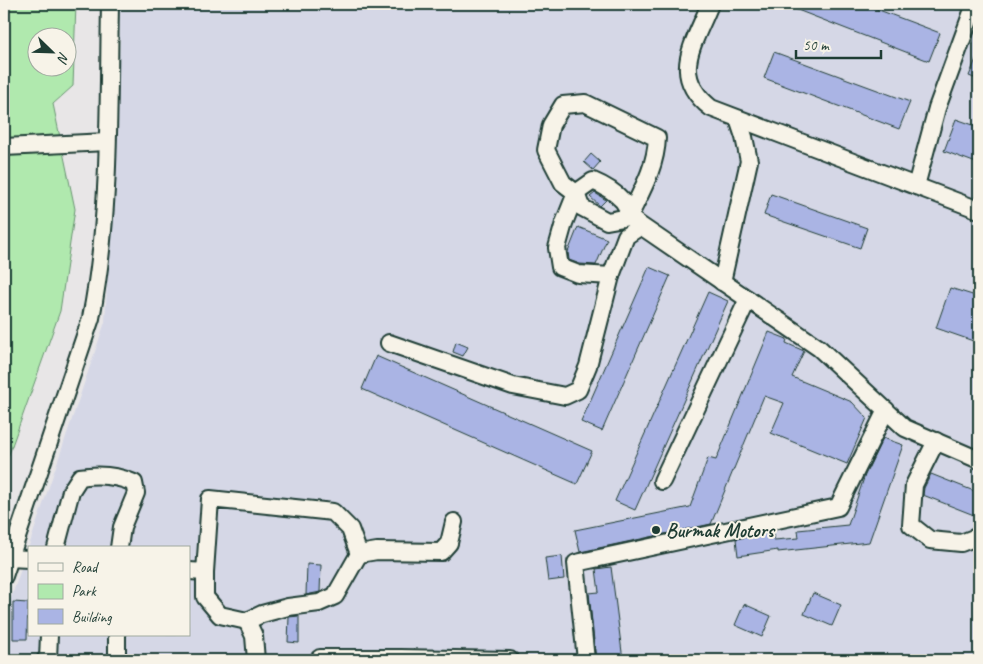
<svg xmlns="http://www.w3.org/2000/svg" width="983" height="664" viewBox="0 0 983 664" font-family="Caveat,sans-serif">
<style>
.built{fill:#d5d7e6;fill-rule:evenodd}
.green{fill:#b0e9ae;stroke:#689371;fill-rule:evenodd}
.building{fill:#aab4e4;stroke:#1f3d34}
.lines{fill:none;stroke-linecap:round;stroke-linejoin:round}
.minor-casing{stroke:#1f3d34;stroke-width:20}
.minor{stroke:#f7f3e8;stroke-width:16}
.poi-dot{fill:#1f3d34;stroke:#f7f3e8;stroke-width:2}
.labels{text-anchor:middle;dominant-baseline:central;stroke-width:4;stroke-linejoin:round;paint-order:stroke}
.poi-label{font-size:20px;font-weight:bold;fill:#1f3d34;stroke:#f7f3e8;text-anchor:start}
</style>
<rect width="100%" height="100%" fill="#e8e6e7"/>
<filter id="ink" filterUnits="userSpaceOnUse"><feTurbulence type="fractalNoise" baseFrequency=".02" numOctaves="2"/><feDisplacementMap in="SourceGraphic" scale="10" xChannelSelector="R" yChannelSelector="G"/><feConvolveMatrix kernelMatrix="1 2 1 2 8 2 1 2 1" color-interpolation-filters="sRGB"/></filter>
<g filter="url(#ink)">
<!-- built -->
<path class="built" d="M 119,4 L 979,4 L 979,660 L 4,660 L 4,619 L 105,322 L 120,41 ZM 29,548 L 189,548 L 189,635 L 29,635 Z"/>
<!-- green -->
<path class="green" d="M 4,4 L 76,4 L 73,86 L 53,104 L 75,209 L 60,311 L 4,468 ZM 38,38 L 68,38 L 68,68 L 38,68 Z"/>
<!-- building -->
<g class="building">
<path d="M 782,4 L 863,4 L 940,33 L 929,61 Z"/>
<path d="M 774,52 L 910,102 L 899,129 L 764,78 Z"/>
<path d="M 979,52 L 979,80 L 969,76 Z"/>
<path d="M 956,119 L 979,127 L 979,164 L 944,151 Z"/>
<path d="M 591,154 L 600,162 L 593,170 L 584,162 Z"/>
<path d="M 595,193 L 606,200 L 600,206 L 590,197 Z"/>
<path d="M 771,194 L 867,228 L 860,248 L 764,215 Z"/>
<path d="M 578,227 L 607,239 L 596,265 L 580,264 L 569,260 L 568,252 Z"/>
<path d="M 649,267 L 670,276 L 602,431 L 581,422 Z"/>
<path d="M 950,288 L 979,297 L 979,343 L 936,328 Z"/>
<path d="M 708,292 L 728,301 L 635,510 L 615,501 Z"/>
<path d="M 769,332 L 787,339 L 786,343 L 804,351 L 792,377 L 852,402 L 867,418 L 847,464 L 771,433 L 784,403 L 764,396 L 711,524 L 580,552 L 575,530 L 690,507 L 708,458 L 716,460 Z"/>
<path d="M 456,342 L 468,347 L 463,356 L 453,352 Z"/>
<path d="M 376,356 L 592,451 L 577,484 L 362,389 Z"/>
<path d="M 883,438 L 903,445 L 869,542 L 778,552 L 778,550 L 738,556 L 736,539 L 773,532 L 774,540 L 799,538 L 798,530 L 848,525 L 865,475 Z"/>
<path d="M 931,474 L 979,493 L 979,517 L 923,495 L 924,488 Z"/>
<path d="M 562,556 L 564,579 L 548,581 L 545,558 Z"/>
<path d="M 307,564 L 321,565 L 320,592 L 306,595 Z"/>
<path d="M 611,567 L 623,660 L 596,660 L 589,593 L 599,592 L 596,569 Z"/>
<path d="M 813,593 L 841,605 L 832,626 L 804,614 Z"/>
<path d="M 13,602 L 28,603 L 27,639 L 13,639 Z"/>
<path d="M 744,604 L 771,616 L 762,637 L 735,625 Z"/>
<path d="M 299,616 L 299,643 L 288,642 L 289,617 Z"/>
</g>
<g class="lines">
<defs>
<g id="minor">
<path d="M 710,4 C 694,45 669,75 711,108 L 979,210"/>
<path d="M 585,103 L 657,138 C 656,167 641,192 629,217 L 607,221 L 581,207 L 576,193 L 563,183 L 546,150 L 551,125 L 563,105 Z"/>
<path d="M 4,147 L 107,142"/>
<path d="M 916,186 L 937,108 L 975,4"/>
<path d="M 641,226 L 626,236 L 611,276 L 578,274 L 560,267 L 557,248 L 564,223 L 576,193 L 593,181 C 605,186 614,191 623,201 C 632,213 623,214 641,226 L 819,348 L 905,428 L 979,460"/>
<path d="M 722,282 L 749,161 L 744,137 L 738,119"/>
<path d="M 389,343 L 513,386 L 565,396 L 578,390 L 588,366 L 611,276"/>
<path d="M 936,441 L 914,485 L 911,525 L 930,540 L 961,543 L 979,536"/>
<path d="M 662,481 L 748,299"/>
<path d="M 56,548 L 71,491 L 80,477 C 99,474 116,475 134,483 L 136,493 L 122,527 L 119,548"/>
<path d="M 9,558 L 29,559"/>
<path d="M 189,571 L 205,572 L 210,499 L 333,512 L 350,529 L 359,554 L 377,551 L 441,552 L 449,543 L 454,522"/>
<path d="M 205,572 L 205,597 L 220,615 L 247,621 L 262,614 L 288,607 L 319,603 L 335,596 L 359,554"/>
<path d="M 4,576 L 91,318 C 111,215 108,108 110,4"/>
<path d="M 247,621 L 254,636 L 256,660"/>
<path d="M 400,658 L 510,660"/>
<path d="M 45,660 L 48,659 L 49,635"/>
<path d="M 117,660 L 117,635"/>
<path d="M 318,660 L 320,658 L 400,658 L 400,660"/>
<path d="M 586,660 L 576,563 L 838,507 L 886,410"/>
</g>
</defs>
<!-- minor casing -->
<use href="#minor" class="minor-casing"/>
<!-- minor -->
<use href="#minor" class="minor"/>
</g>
</g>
<!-- markers -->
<circle class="poi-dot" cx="656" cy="530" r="5"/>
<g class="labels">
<!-- poi labels -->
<g class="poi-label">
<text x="666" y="530">Burmak Motors</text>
</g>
</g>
<!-- margin -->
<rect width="983" height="664" fill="none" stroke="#f7f3e8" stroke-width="20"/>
<rect x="10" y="10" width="963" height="644" fill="none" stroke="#1f3d34" stroke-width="2" filter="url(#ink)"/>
<!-- legend -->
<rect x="28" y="546" width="162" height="90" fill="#f7f3e8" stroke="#a1aaa0"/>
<rect x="38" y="563" width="25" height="8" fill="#f7f3e8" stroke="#a1aaa0"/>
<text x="72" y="572" font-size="15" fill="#1f3d34">Road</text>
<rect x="38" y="584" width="25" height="15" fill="#b0e9ae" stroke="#a1aaa0"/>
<text x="72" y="596" font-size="15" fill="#1f3d34">Park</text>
<rect x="38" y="609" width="25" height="15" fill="#aab4e4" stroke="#a1aaa0"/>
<text x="72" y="622" font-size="15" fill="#1f3d34">Building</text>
<!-- north arrow -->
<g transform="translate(52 52) rotate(113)"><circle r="24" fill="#f7f3e8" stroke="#a1aaa0"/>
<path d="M0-4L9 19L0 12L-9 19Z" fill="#1f3d34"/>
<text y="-8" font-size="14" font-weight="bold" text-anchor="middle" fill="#1f3d34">N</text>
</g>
<!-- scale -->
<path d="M796 50v8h85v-8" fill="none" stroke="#1f3d34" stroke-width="2.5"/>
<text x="803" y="50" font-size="15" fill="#1f3d34" stroke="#f7f3e8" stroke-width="4" paint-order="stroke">50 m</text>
</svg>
